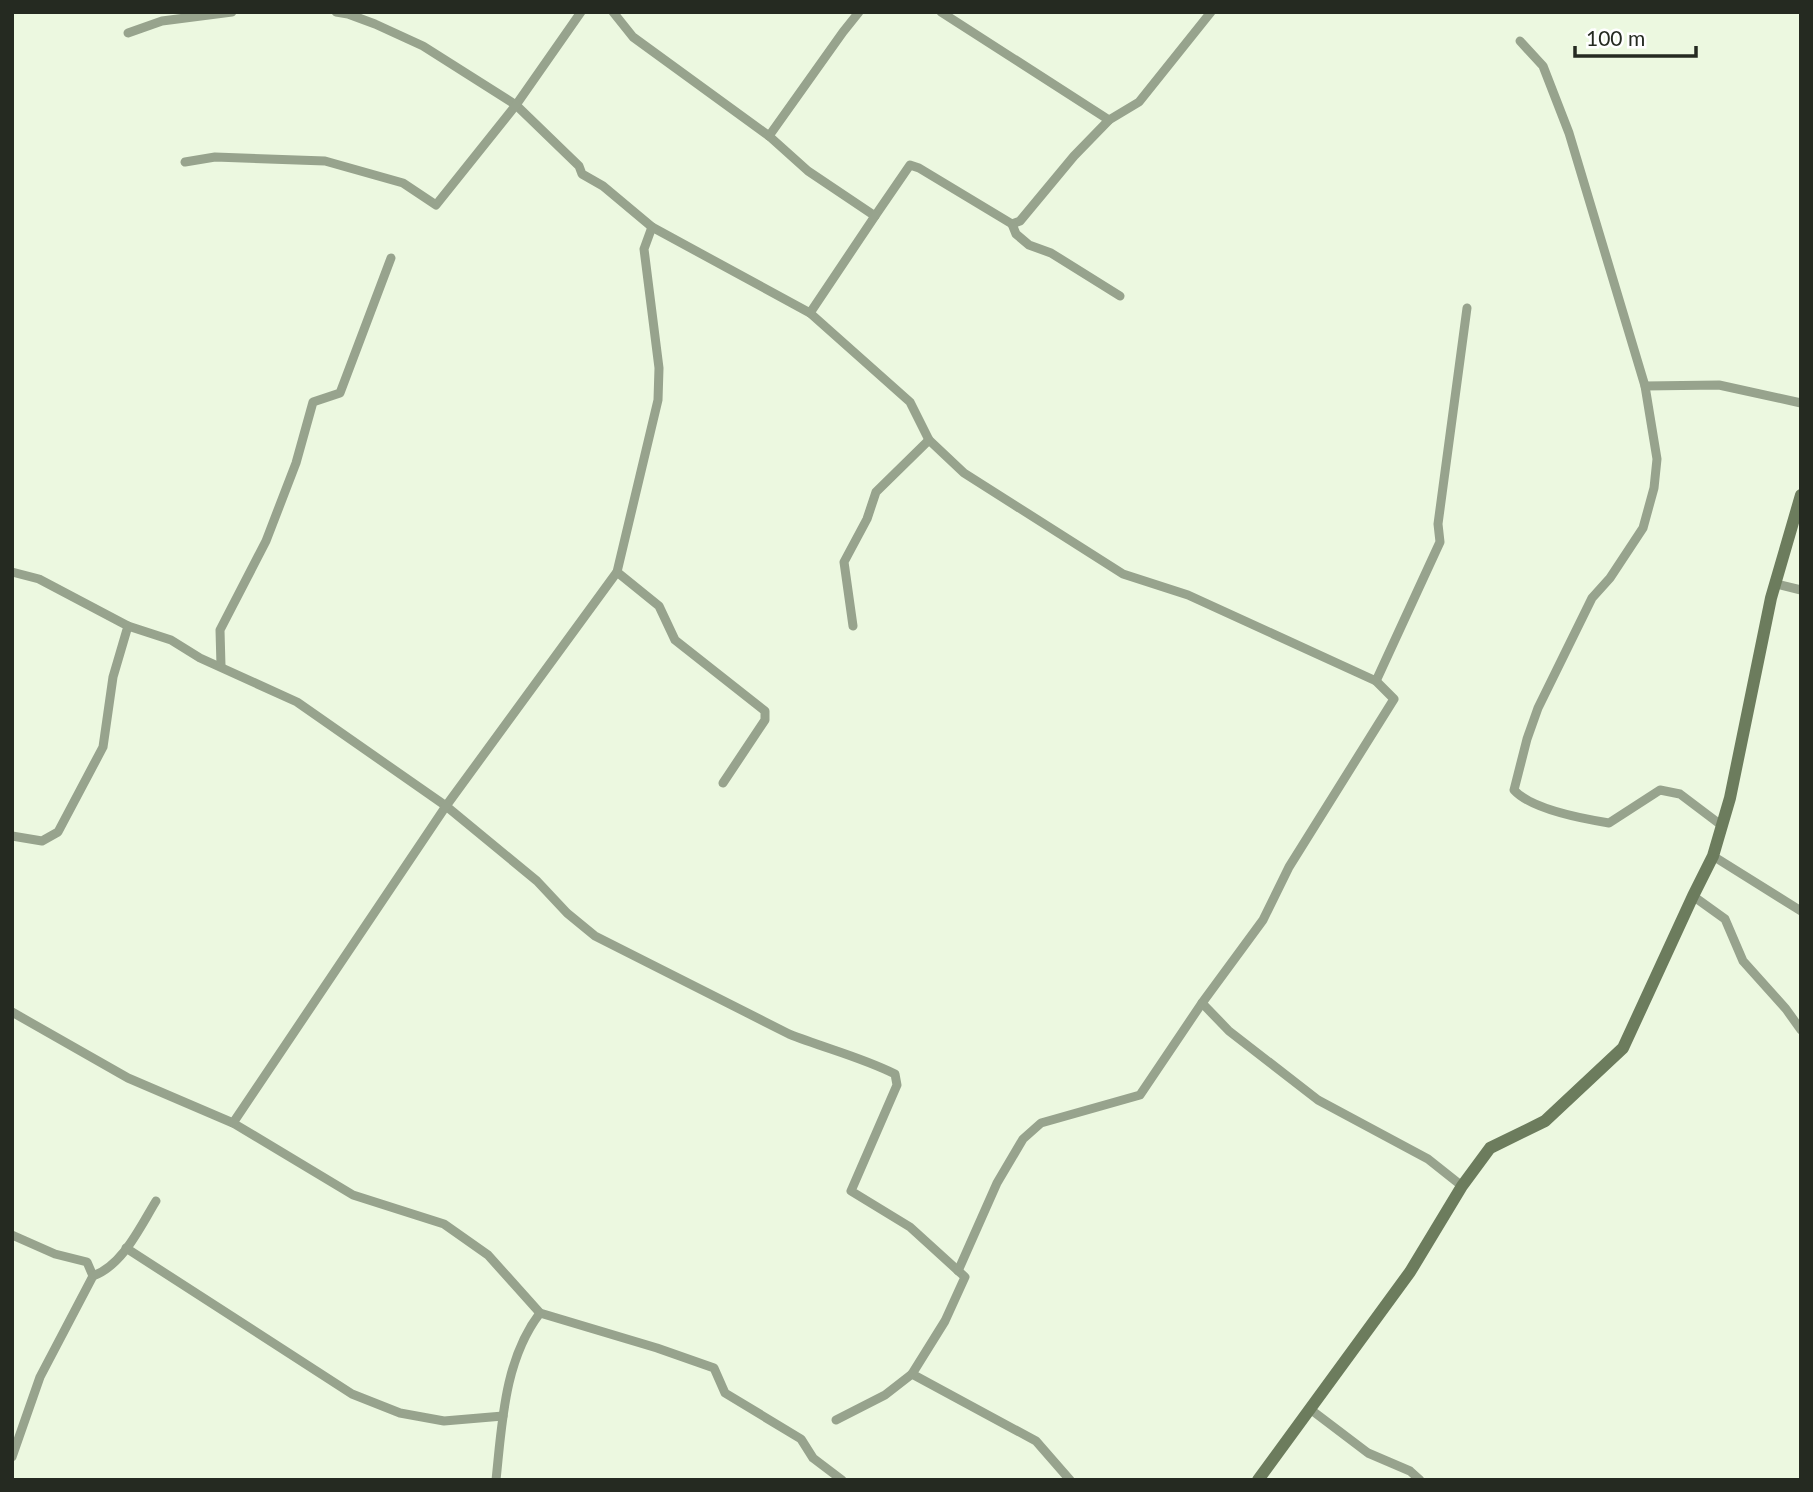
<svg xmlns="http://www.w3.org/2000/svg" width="1813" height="1492" viewBox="0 0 1813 1492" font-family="Lato,sans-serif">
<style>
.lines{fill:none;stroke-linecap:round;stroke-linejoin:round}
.street{stroke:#97a38d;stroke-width:9}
.secondary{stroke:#6c7c5d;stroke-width:12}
</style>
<rect width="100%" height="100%" fill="#ecf8e0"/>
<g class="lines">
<!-- street -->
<g class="street">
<path d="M 336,12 L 348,14 L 375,24 L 423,46 L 516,105 L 579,166 L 582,174 L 603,186 L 652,227"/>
<path d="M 941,12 L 1109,120"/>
<path d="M 128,33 L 162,21 L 232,12"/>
<path d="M 1520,41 L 1543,66 L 1569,133 L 1645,386 L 1657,459 L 1654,488 L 1643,528 L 1610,578 L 1592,598 L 1538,708 L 1527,739 L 1514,790 C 1531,809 1584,819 1609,823 L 1660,790 L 1680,794 L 1721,825"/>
<path d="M 769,136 L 843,32 L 859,12"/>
<path d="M 185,162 L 215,157 L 325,161 L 403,183 L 436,205 L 516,105 L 581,12"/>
<path d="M 875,216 L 910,165 L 919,168 L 1012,224 L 1020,221 L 1074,156 L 1109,120 L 1139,102 L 1211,12"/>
<path d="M 1012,224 L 1016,234 L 1029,245 L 1051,253 L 1120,296"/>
<path d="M 810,313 L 910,402 L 929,440 L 964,473 L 1123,574 L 1188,595 L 1376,681 L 1440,542 L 1438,524 L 1467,308"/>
<path d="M 1645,386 L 1719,385 L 1801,403"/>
<path d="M 12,572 L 39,579 L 128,626 L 113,677 L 103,747 L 58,832 L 42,841 L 12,836"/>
<path d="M 617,572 L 659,606 L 675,640 L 765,711 L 765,720 L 723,783"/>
<path d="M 1776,584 L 1801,590"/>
<path d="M 128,626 L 171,640 L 200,658 L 297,702 L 446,806 L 537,881 L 567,913 L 595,936 L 789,1034 C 824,1048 861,1057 895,1074 L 897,1085 L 851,1191 L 910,1227 L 965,1277 L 945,1321 L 912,1374 L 1036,1441 L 1070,1480"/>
<path d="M 853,626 L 844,562 L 867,519 L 876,492 L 929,440"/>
<path d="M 221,666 L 220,630 L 266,541 L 296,463 L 313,402 L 340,393 L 391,258"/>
<path d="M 1713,856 L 1801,911"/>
<path d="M 1693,896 L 1725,919 L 1743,961 L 1786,1009 L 1801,1030"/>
<path d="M 1202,1003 L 1229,1031 L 1318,1100 L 1428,1159 L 1462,1186"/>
<path d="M 12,1012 L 128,1078 L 233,1123 L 353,1195 L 444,1224 L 488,1255 L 540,1313 L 657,1348 L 714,1368 L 725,1393 L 801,1439 L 813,1458 L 842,1480"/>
<path d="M 233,1123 L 446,806 L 617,572 L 658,400 L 659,368 L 644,249 L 652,227 L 810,313 L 875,216 L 808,171 L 769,136 L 633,37 L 613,12"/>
<path d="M 12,1235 L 55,1254 L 87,1262 L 93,1276"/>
<path d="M 126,1248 L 352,1394 L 400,1413 L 444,1421 L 503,1416"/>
<path d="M 958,1271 L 997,1183 L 1023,1139 L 1041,1123 L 1140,1095 L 1202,1003 L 1263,920 L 1289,867 L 1394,699 L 1376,681"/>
<path d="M 1310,1409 L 1368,1453 L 1410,1471 L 1420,1480"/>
<path d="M 836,1420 L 885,1395 L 912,1374"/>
<path d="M 12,1457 L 40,1377 L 93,1276 C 123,1265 140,1227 156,1201"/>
<path d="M 496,1480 C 502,1424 504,1360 540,1313"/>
</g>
<!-- secondary -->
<path class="secondary" d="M 1258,1480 L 1410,1272 L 1462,1186 L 1490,1148 L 1545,1121 L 1623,1048 L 1693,896 L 1713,856 L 1730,798 L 1771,598 L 1801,495"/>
</g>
<!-- border -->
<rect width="1813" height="1492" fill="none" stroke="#252a21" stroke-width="28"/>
<!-- scale -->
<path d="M1575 46v10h121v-10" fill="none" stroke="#252a21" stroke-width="3.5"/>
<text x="1586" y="46" font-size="21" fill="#252a21" stroke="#ffffff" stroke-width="5" paint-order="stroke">100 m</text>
</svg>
